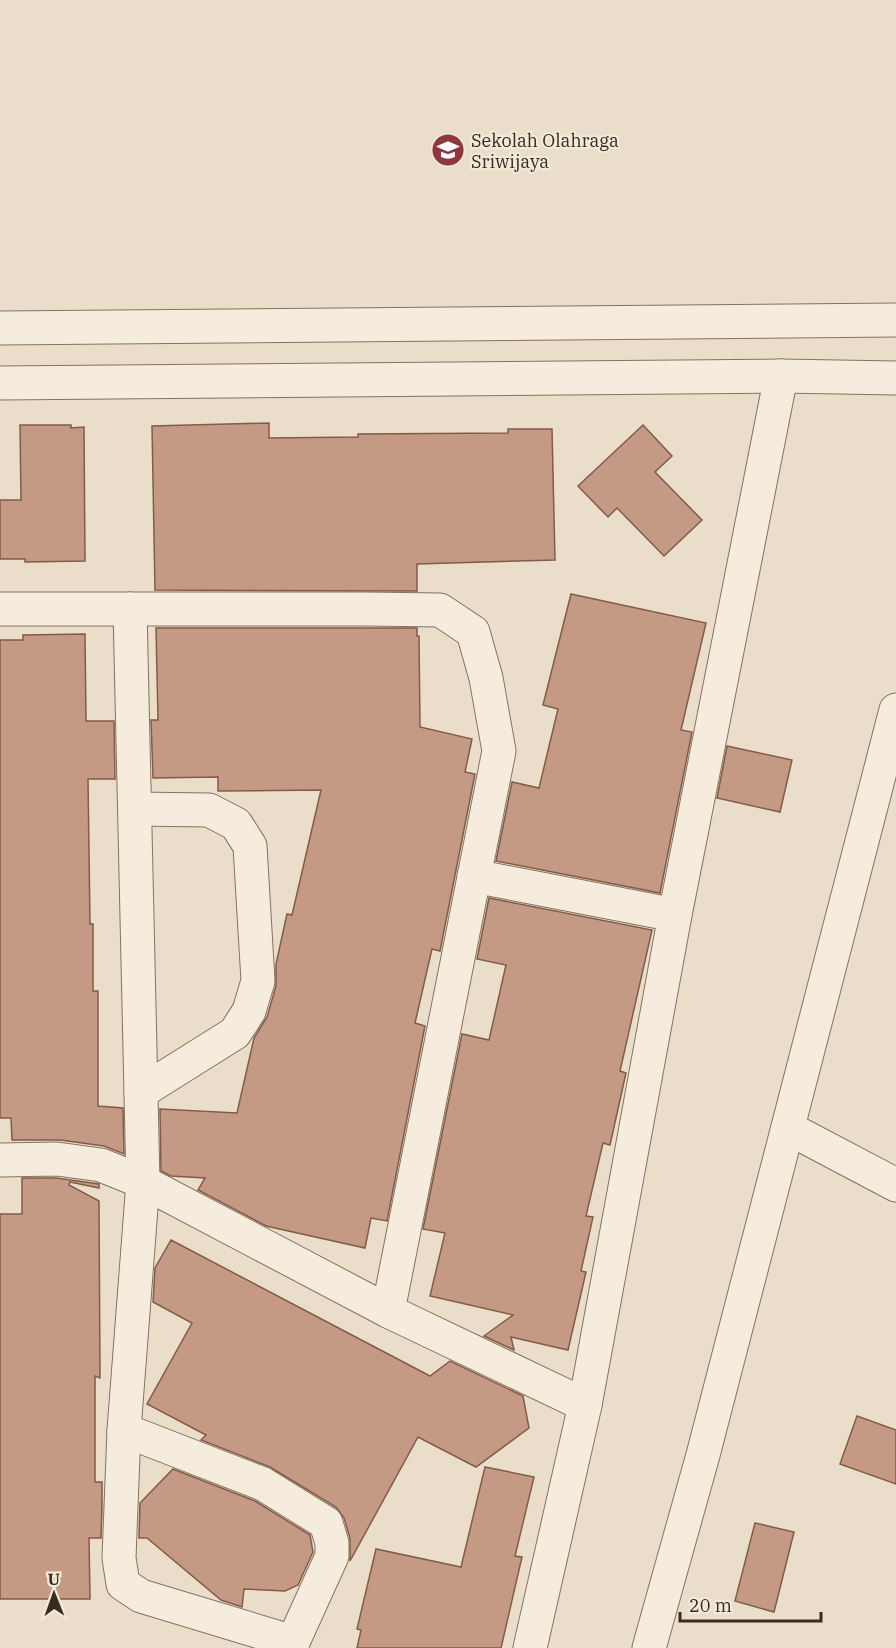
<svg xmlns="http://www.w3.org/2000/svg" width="896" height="1648" viewBox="0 0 896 1648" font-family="'IBM Plex Serif',serif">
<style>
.building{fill:#c49a84;stroke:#825b49;stroke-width:1.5}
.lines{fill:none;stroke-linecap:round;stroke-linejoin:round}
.minor-casing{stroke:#857160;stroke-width:35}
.minor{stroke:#f6ecdd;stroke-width:33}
.labels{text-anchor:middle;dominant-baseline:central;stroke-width:4.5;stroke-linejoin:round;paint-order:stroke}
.poi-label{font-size:18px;fill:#372b22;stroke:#f2e9d9;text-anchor:start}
</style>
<rect width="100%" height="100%" fill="#eadeca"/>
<!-- building -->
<g class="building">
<path d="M 269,423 L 269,438 L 358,437 L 358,434 L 508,433 L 508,429 L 552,429 L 555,560 L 417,564 L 417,591 L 155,590 L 152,426 Z"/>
<path d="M 20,425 L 71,425 L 71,428 L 84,427 L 85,561 L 25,562 L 25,559 L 0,559 L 0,500 L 21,500 Z"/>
<path d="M 643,425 L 672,456 L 655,472 L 702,520 L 664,556 L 617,508 L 608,517 L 578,486 Z"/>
<path d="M 571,594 L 706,623 L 681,730 L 692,732 L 660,893 L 496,861 L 512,782 L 539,788 L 558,709 L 543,705 Z"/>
<path d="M 156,628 L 417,628 L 417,636 L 419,636 L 420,727 L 472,739 L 465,772 L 475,774 L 440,951 L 432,949 L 415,1023 L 425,1026 L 387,1221 L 371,1218 L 365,1248 L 266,1226 L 198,1190 L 205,1178 L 171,1176 L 161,1171 L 160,1109 L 237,1113 L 254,1038 L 267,1017 L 276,986 L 276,964 L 287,914 L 292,915 L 321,790 L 218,791 L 218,777 L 153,778 L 151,720 L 158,720 Z"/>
<path d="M 85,634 L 86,721 L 114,721 L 115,779 L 88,779 L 90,924 L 93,924 L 93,991 L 98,991 L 98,1106 L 123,1108 L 124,1154 L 104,1146 L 60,1140 L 12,1140 L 11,1118 L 0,1118 L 0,640 L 23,640 L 23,635 Z"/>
<path d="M 727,746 L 792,760 L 780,812 L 717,798 Z"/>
<path d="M 489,898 L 652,930 L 620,1071 L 626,1073 L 610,1145 L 603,1143 L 586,1216 L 593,1217 L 581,1271 L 586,1272 L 568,1350 L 511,1337 L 514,1350 L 484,1336 L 513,1315 L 430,1296 L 445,1233 L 423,1229 L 462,1034 L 489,1040 L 506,965 L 477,959 Z"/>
<path d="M 22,1178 L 56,1178 L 99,1184 L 99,1188 L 70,1182 L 69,1185 L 99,1201 L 100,1378 L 95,1376 L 95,1482 L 102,1482 L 102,1507 L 101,1538 L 89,1538 L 90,1599 L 0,1599 L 0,1214 L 22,1214 Z"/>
<path d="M 171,1240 L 430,1376 L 450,1361 L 523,1396 L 529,1428 L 476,1467 L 418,1437 L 350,1561 L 350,1538 L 344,1518 L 336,1507 L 270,1467 L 201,1440 L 206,1435 L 147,1404 L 192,1323 L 153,1302 L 155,1268 Z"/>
<path d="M 857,1416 L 896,1430 L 896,1484 L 840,1464 Z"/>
<path d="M 485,1467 L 534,1477 L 515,1556 L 522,1557 L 501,1648 L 357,1648 L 361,1630 L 357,1629 L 376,1549 L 461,1567 Z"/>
<path d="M 173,1469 L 255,1501 L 310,1535 L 313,1552 L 298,1585 L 285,1591 L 244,1589 L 242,1607 L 221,1600 L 147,1538 L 139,1538 L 140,1503 Z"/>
<path d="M 755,1523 L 794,1532 L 774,1612 L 735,1601 Z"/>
</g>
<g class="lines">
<defs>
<g id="minor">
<path d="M 0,328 L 896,320"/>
<path d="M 0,383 L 781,376 L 896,378"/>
<path d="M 0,609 L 365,609 L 440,610 L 473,632 L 486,678 L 499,751 L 388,1311"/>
<path d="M 130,609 L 143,1182 L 124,1430 L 119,1558 L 123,1584 L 141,1596 L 293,1642"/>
<path d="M 135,809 L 209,810 L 236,824 L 250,846 L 258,981 L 249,1011 L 235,1033 L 141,1092"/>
<path d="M 474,876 L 675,915"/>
<path d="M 788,1128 L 896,1185"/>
<path d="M 0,1160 L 57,1159 L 101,1165 L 143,1182 L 388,1311 L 585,1405 L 530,1648"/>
<path d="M 585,1405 L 675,915 L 781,376"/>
<path d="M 124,1430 L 263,1484 L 326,1523 L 332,1543 L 332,1556 L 293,1642 L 292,1648"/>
<path d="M 649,1648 L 703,1455 L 896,710"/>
</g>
</defs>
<!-- minor casing -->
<use href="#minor" class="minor-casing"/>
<!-- minor -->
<use href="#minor" class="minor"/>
</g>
<!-- icons -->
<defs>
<symbol id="school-disc" viewBox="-11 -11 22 22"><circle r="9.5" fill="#8e373e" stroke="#f2e9d9"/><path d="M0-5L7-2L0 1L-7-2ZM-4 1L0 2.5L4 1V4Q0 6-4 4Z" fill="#fff"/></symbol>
</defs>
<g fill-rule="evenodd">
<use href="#school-disc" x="429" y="131" width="38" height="38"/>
</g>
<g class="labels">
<!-- poi labels -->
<g class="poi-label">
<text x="471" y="140">Sekolah Olahraga<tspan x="471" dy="21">Sriwijaya</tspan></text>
</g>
</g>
<!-- north arrow -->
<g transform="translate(54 1594) rotate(359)" stroke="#f2e9d9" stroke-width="4.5" paint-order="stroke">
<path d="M0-4.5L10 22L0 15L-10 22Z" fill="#372b22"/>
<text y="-9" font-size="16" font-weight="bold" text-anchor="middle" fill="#372b22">U</text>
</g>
<!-- scale -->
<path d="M680 1612v9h141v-9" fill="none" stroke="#372b22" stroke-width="3"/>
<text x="689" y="1612" font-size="18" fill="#372b22" stroke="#f2e9d9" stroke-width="4.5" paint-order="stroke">20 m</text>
</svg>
